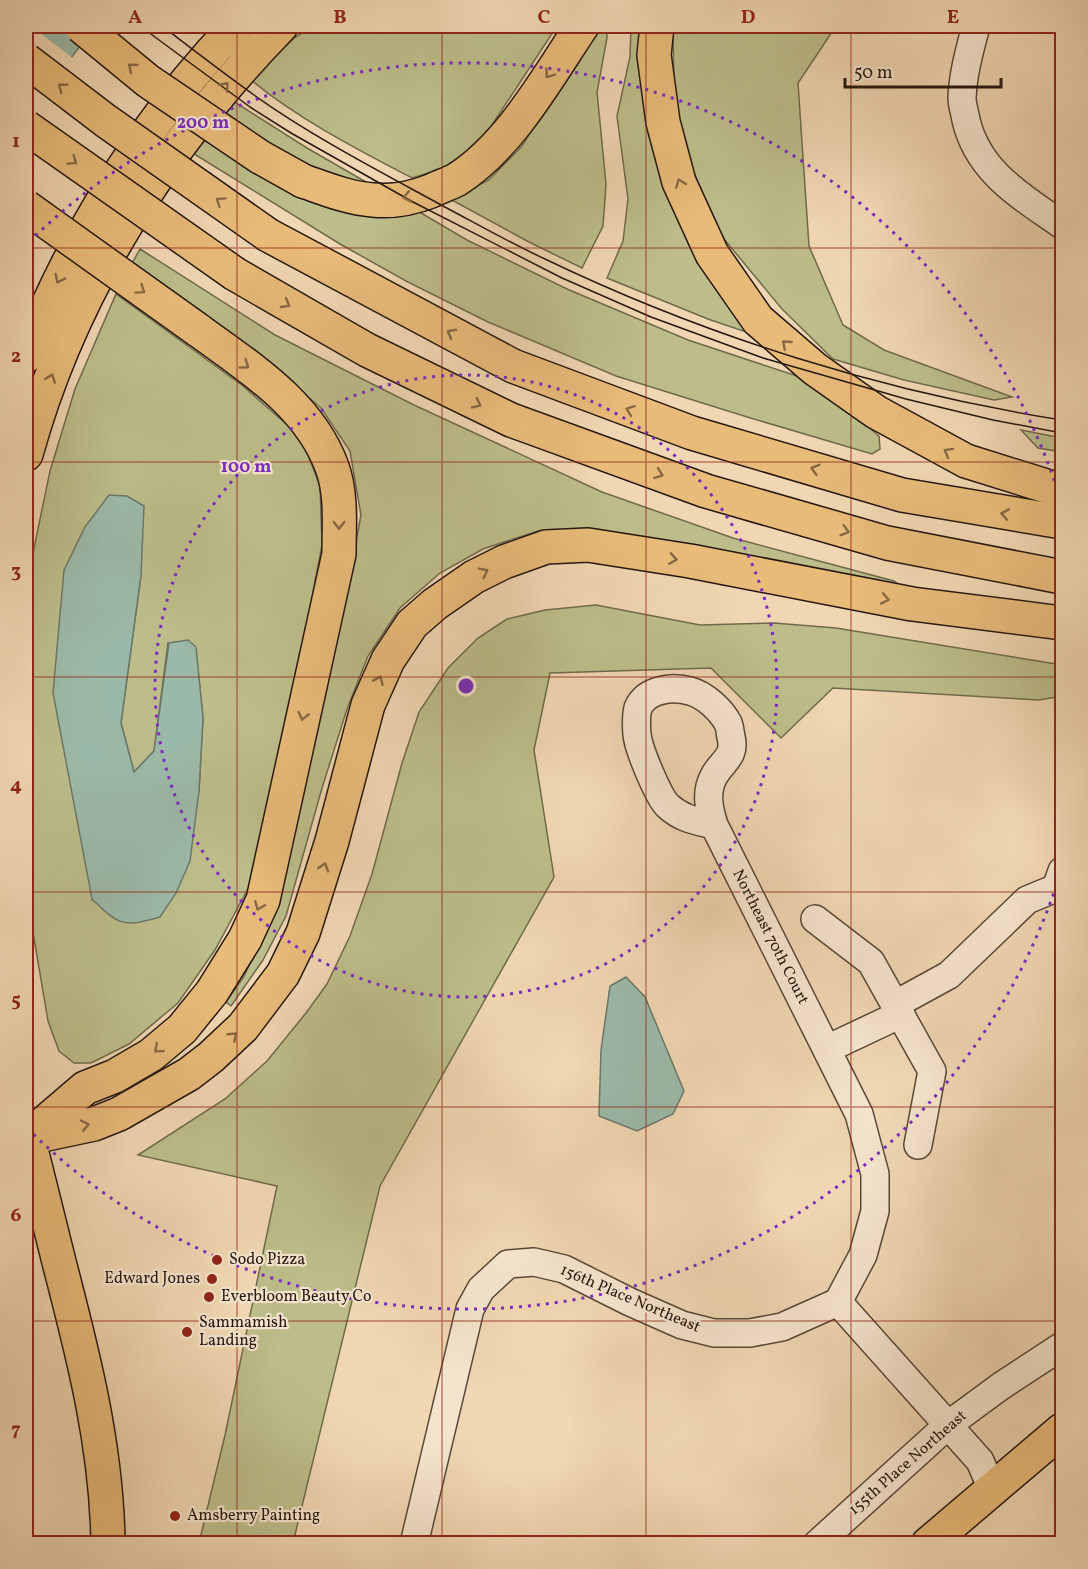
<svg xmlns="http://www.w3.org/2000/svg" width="1088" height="1569" viewBox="0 0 1088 1569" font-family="Vollkorn,serif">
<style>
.green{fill:#bcbd8a;stroke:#706a4c;stroke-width:1.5;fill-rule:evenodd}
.water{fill:#9bb9a8;stroke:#6c786b;stroke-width:1.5}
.pier{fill:#f0d6b2}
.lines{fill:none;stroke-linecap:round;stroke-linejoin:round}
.minor-casing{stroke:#584738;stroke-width:30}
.major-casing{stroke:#25170f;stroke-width:36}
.highway-casing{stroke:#25170f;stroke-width:36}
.minor{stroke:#f5e4cd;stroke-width:27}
.major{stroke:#e8bb79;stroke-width:33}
.highway{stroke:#e8bb79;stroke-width:33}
.tram{stroke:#25170f;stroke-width:1.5}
.highway-bridge-casing{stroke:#25170f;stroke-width:36;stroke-linecap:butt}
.highway-bridge{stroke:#e8bb79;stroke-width:33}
.oneway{stroke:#866944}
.grid{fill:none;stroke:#8f2418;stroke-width:1.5;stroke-opacity:0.55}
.ring{fill:none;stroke:#7b2cbf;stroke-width:3;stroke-dasharray:3 6}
.poi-dot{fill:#8f2418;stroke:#f5e4cd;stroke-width:2}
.labels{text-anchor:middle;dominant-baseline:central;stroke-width:4.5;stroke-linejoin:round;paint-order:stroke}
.street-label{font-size:16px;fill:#25170f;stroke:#f5e4cd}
.poi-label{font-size:16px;fill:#25170f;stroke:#f5e4cd;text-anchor:start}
.centre{fill:#7b2cbf;stroke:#f5e4cd;stroke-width:3}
.ring-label{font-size:18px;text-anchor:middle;font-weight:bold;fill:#7b2cbf;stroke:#f5e4cd;stroke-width:4.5;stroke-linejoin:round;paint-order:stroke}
.neatline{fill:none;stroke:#8f2418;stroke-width:2}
.grid-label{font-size:20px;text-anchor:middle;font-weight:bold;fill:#8f2418}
</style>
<rect width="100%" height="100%" fill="#f0d6b2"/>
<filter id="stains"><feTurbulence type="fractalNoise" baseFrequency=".00333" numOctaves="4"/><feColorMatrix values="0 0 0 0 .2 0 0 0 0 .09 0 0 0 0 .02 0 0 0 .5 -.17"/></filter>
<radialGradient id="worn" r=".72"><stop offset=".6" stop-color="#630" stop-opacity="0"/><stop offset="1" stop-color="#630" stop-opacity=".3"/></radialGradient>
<!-- green -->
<g class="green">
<path d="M 313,26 L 557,26 L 486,134 L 462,157 L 438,170 L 412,178 C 357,149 300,120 251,80 L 294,38 Z"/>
<path d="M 597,26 L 607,26 L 607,38 L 597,92 L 606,184 L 603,226 L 582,268 L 529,242 L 450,199 L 489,180 L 522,146 Z"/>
<path d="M 631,26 L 643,26 L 643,89 L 755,335 L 708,319 L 607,278 L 623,241 L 628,199 L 617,116 L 630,57 Z"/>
<path d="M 673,26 L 836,26 L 798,83 L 809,246 L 843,325 L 884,350 L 1012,397 L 994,400 L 904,380 L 833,359 L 782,309 L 719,233 L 692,168 L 683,137 L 674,92 Z"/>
<path d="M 230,99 L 307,148 L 385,193 L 304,165 L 219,112 Z"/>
<path d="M 205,134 L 416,210 L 467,240 L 567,289 L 688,340 L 800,377 L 826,392 L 879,436 L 880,449 L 872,454 L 744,416 L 616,376 L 488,322 L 406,281 L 340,244 L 191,152 Z"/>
<path d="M 140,249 L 275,335 L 414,405 L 602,492 L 733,538 L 894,581 L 899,585 L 589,530 L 538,531 L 483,549 L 440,573 L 400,608 L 368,656 L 347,709 L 322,788 L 286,916 L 263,960 L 231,1006 L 226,1002 L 243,978 L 263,936 L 349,580 L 361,515 L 350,451 L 321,408 L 283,376 L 130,267 Z"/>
<path d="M 116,294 L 243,386 L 301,437 L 320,486 L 322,545 L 303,646 L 250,885 L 215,950 L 178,1003 L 129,1044 L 91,1063 L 74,1063 L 59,1051 L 48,1021 L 26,891 L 26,587 L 50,471 L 75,389 ZM 141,575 L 121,723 L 134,772 L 154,751 L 168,643 L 196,651 L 203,718 L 199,791 L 92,899 Z"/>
<path d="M 1021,430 L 1062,438 L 1062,452 L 1038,448 Z"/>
<path d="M 596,605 L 700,625 L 774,623 L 836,628 L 1062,665 L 1062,696 L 1039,700 L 833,688 L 781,738 L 711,668 L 550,673 L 534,750 L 554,877 L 380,1186 L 293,1543 L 199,1543 L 225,1435 L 277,1186 L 138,1155 L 225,1099 L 267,1061 L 306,1013 L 327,984 L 350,936 L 372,874 L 402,763 L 419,712 L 448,668 L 478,638 L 507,619 L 545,610 Z"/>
</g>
<!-- water -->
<g class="water">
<path d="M 29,26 L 95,26 L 26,118 L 26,30 Z"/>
<path d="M 109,495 L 127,496 L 144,506 L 141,575 L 121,723 L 134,772 L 154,751 L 169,643 L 188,640 L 196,647 L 203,718 L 199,791 L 190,861 L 176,893 L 160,917 C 122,928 119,925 92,899 L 53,693 L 64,570 L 85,527 Z"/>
<path d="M 626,977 L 645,997 L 684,1091 L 673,1114 L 637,1131 L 599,1116 L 601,1050 L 610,986 Z"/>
</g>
<!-- pier -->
<path class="pier" d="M 26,26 L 31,26 L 74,59 L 26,121 Z"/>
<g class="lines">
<defs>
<g id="minor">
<path d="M 976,26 C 970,49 963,73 962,98 C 962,105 965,113 966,120 C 978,172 1021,196 1062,225"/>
<path d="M 815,919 L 871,962 L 932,1071 L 918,1145"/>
<path d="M 896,1004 L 949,975 L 1027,900 L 1056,888 L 1062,871"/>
<path d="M 827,1049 L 901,1014"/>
<path d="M 838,1302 L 980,1461 L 992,1489"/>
<path d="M 414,1544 L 470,1309 L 481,1289 L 508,1264 L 534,1262 L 564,1269 L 630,1302 L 682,1325 L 714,1333 L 750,1333 L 782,1327 L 838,1302 L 863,1255 L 875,1211 L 875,1174 L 859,1114 L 714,825 C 709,809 705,792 714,776 C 722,761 736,757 731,737 C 730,733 730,727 728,723 C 721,710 705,695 690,691 C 673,686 646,689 638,708 C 636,715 636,732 638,740 C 641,754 659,798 668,806 C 682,819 697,821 714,825"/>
<path d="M 817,1544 L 948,1425 L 1001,1386 L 1062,1346"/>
</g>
<g id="major">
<path d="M 26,356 C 75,234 145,121 236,26"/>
<path d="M 26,454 C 71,291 164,146 281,26"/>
<path d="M 26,1129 C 37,1173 48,1218 59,1262 C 83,1354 107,1447 108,1544"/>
<path d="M 928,1544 L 1062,1430"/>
</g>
<g id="highway">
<path d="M 657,26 L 654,55 L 663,122 L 679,182 L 712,254 L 758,320 L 815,369 L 876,412 L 966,461 L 1062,491"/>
<path d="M 303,181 C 326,189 348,198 373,200 C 392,202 413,198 431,191 C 439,187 448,184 456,180 C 510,146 547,78 582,26"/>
<path d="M 268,235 L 513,366 L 692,433 L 902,495 L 1062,522"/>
<path d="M 235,274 L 367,350 L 511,420 L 706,491 L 887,543 L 1062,577"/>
<path d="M 29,1136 L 85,1088 L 115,1076 L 151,1055 L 182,1029 L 212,992 L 245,939 L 263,900 L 339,554 C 339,526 342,494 332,467 C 309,404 250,368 198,330"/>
<path d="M 28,1138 L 94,1124 L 119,1114 L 189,1074 L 211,1057 L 243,1027 L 283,974 L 303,933 L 332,841 L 368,705 L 388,660 L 412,624 L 435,604 L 474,577 L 504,562 L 546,547 L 588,545 L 690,561 L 912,604 L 1062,623"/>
</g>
</defs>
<!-- minor casing -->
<use href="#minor" class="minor-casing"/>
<!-- major casing -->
<use href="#major" class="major-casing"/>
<!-- highway casing -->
<use href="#highway" class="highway-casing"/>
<!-- minor -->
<use href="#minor" class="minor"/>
<!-- major -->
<use href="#major" class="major"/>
<!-- highway -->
<use href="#highway" class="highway"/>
<!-- tram -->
<g class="tram">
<path d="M 140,26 L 250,107 L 291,133 L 413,202 L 562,278 L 651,317 L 763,358 L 906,399 L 993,420 L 1062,433"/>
<path d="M 162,26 C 192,49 223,73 254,95 C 313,137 379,171 443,206 C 477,224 510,243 545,259 C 707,337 884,392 1062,420"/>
</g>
<defs>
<g id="highway-bridge">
<path d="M 81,26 L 148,81 L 260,157 L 303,181"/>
<path d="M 26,60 L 106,121 L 268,235"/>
<path d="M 26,127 L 235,274"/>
<path d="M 26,207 L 198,330"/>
</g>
</defs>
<!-- highway-bridge casing -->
<use href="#highway-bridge" class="highway-bridge-casing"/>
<!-- highway-bridge -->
<use href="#highway-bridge" class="highway-bridge"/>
</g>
<!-- one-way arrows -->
<defs><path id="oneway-chevron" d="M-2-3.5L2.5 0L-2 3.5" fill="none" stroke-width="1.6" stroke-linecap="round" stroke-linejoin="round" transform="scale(1.5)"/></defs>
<g class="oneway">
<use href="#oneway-chevron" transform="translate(132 67) rotate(-140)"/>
<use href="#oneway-chevron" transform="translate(549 74) rotate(125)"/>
<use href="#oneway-chevron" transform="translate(225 86) rotate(-49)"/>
<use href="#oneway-chevron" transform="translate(62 87) rotate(-143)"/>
<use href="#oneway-chevron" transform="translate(73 161) rotate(35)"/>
<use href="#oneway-chevron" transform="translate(680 183) rotate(-111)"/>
<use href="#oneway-chevron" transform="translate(407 197) rotate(169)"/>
<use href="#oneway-chevron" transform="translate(220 201) rotate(-145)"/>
<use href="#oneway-chevron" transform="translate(59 279) rotate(116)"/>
<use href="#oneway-chevron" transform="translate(141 290) rotate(35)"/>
<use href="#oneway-chevron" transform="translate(286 304) rotate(30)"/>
<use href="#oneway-chevron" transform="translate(451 333) rotate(-152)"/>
<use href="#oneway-chevron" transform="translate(786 344) rotate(-139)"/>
<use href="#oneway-chevron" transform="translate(245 365) rotate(36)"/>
<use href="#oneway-chevron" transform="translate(51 378) rotate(-69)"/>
<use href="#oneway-chevron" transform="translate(477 404) rotate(26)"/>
<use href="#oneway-chevron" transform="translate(630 410) rotate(-159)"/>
<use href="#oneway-chevron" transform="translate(948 452) rotate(-151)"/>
<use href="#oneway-chevron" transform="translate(815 469) rotate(-164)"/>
<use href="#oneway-chevron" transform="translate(659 474) rotate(20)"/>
<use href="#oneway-chevron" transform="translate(1005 514) rotate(-170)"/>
<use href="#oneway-chevron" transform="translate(339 525) rotate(90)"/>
<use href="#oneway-chevron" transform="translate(845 531) rotate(16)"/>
<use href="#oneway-chevron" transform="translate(673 559) rotate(9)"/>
<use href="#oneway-chevron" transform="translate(484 572) rotate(-27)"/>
<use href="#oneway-chevron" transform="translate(885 599) rotate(11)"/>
<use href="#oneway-chevron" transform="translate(379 680) rotate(-66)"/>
<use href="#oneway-chevron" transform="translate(303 716) rotate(103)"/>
<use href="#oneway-chevron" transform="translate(324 867) rotate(-72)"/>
<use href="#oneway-chevron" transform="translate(259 906) rotate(112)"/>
<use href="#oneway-chevron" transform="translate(233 1036) rotate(-43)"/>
<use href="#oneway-chevron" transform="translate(158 1049) rotate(140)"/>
<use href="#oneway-chevron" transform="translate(85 1125) rotate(-12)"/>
</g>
<!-- grid -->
<path class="grid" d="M 237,26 L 237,1544M 442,26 L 442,1544M 646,26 L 646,1544M 851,26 L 851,1544M 26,248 L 1062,248M 26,462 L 1062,462M 26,677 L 1062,677M 26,892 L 1062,892M 26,1107 L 1062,1107M 26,1321 L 1062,1321"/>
<!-- distance rings -->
<g class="ring">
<circle cx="466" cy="686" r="311"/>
<path d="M1062 868A623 623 0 0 1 29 1130M29 242A623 623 0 0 1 1062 504"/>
</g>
<!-- markers -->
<g class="poi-dot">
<circle cx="217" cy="1260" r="6"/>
<circle cx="212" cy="1279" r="6"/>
<circle cx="209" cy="1297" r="6"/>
<circle cx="187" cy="1332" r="6"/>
<circle cx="175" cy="1516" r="6"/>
</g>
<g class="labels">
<!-- street labels -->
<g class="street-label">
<text transform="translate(770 937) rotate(63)">Northeast 70th Court</text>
<text transform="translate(630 1299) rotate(23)">156th Place Northeast</text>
<text transform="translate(908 1463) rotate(-41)">155th Place Northeast</text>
</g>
<!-- poi labels -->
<g class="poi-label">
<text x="229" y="1260">Sodo Pizza</text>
<text x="200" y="1279" text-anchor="end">Edward Jones</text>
<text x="221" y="1297">Everbloom Beauty Co</text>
<text x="199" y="1323">Sammamish<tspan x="199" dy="18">Landing</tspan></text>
<text x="187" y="1516">Amsberry Painting</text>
</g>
</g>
<circle cx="466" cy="686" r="9" class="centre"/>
<g class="ring-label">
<text x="203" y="128">200 m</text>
<text x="246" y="472">100 m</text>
</g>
<!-- margin -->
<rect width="1088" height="1569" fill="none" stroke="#f0d6b2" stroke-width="66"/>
<!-- scale -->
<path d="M845 78v9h156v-9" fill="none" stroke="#25170f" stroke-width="3"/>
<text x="854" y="78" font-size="18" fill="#25170f" stroke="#f5e4cd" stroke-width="4.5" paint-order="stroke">50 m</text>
<rect x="33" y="33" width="1022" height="1503" class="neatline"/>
<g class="grid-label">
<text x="135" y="23">A</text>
<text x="340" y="23">B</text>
<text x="544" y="23">C</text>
<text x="748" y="23">D</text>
<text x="953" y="23">E</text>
<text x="16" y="147">1</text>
<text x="16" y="362">2</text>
<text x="16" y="577">3</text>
<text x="16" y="791">4</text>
<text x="16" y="1006">5</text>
<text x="16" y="1221">6</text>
<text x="16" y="1435">7</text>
</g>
<rect width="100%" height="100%" filter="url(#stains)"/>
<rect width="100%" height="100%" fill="url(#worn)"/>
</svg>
